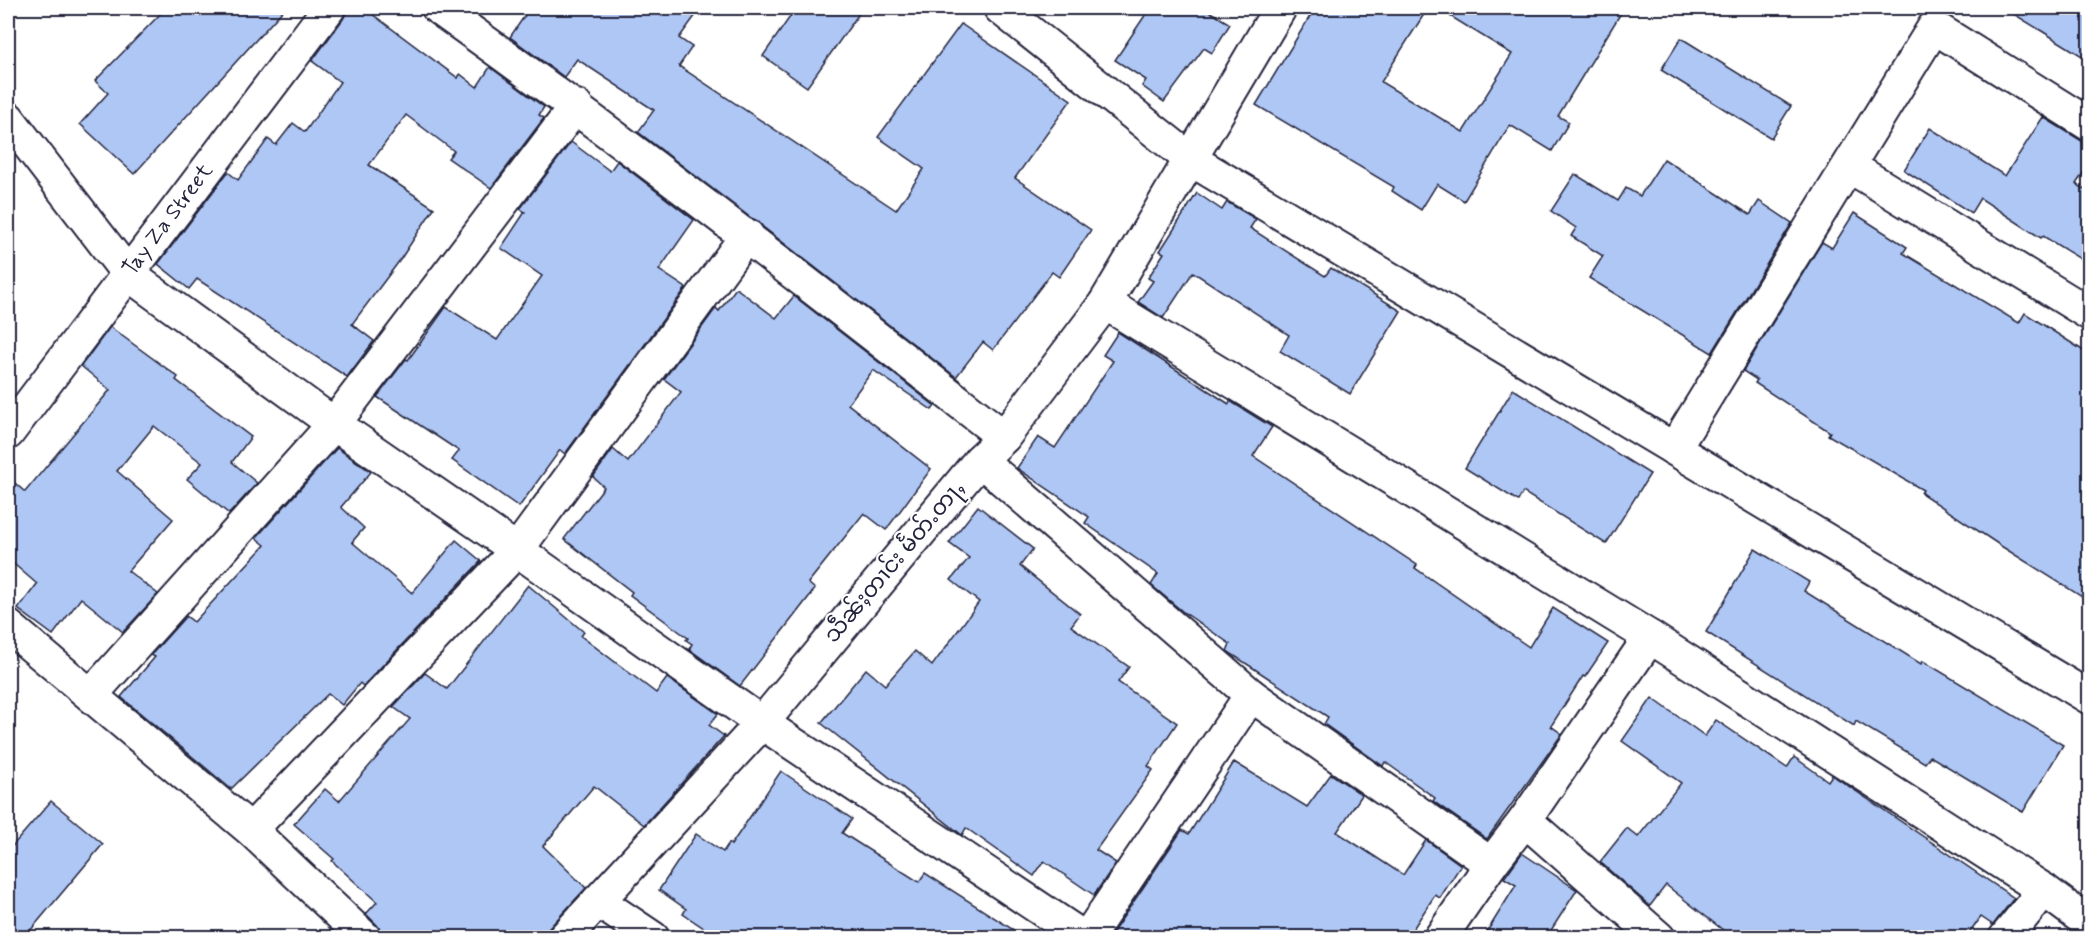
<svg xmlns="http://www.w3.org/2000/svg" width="2097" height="945" viewBox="0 0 2097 945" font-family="Mynerve,'Noto Sans Myanmar',sans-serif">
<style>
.building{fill:#afc7f5;stroke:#22223b;stroke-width:1.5}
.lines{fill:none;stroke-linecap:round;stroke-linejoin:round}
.street-casing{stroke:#22223b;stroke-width:36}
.street{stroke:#fff;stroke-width:32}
.labels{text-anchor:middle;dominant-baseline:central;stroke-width:4.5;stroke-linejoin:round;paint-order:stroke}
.street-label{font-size:22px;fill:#22223b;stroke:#fff}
</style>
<rect width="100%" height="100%" fill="#fff"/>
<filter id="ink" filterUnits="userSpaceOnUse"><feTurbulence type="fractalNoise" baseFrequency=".0167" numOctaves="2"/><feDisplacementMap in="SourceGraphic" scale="12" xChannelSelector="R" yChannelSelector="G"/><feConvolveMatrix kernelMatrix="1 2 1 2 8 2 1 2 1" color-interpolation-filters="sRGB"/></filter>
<g filter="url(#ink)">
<!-- building -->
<g class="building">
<path d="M 166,8 L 285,8 L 134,174 L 80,124 L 108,93 L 95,81 Z"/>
<path d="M 349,8 L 364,8 L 458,78 L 460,74 L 477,87 L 490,67 L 544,107 L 539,115 L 544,118 L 491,188 L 448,158 L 454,151 L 406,115 L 369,165 L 434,208 L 400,260 L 352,324 L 374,341 L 347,377 L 197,279 L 189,289 L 158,264 L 228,172 L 238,180 L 268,139 L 276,145 L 293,123 L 305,132 L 340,82 L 312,61 L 343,19 Z"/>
<path d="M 530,8 L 701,8 L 679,38 L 692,47 L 679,66 L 896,210 L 924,169 L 878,137 L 961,24 L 1071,100 L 1015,178 L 1091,230 L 1059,277 L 1052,272 L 993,350 L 983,342 L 956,377 L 763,227 L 758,221 L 751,218 L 638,132 L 654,110 L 577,59 L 564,77 L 510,37 Z"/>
<path d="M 796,8 L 863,8 L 807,87 L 763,56 Z"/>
<path d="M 1150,8 L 1204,8 L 1230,24 L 1212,53 L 1204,48 L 1164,102 L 1142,86 L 1146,80 L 1115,60 Z"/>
<path d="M 1315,8 L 1428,8 L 1381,82 L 1463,132 L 1512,54 L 1437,8 L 1624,8 L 1558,116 L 1569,122 L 1552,151 L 1510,125 L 1464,201 L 1437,184 L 1421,210 L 1392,191 L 1394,187 L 1256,105 Z"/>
<path d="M 2004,8 L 2090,8 L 2090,61 L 2045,33 Z"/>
<path d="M 1681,38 L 1791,106 L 1771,138 L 1661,70 Z"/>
<path d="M 2043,117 L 2090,146 L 2090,163 L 2076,184 L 2090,192 L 2090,265 L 2043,236 L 2041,238 L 1980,198 L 1971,213 L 1904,170 L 1930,128 L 2005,176 Z"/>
<path d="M 571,142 L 610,171 L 617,161 L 694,220 L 659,270 L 686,288 L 565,454 L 560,450 L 519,507 L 452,460 L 459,451 L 377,397 L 406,359 L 408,360 L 446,307 L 497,340 L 542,276 L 501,248 L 525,212 L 520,209 Z"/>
<path d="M 1664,159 L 1750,215 L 1759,201 L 1792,223 L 1712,353 L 1589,278 L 1603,256 L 1571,236 L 1576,228 L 1551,211 L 1575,174 L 1618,201 L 1626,188 L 1640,196 Z"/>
<path d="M 1197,193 L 1222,210 L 1227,202 L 1256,219 L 1250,228 L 1325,276 L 1331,268 L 1401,311 L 1350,394 L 1280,351 L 1289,335 L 1193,272 L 1163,318 L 1138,302 L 1153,281 L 1148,278 L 1164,253 L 1160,251 Z"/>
<path d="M 1854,213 L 1907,247 L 1903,253 L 2019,323 L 2025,313 L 2090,355 L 2090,602 L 2001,546 L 1921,493 L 1923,490 L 1828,435 L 1830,432 L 1755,383 L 1757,380 L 1743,371 L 1822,242 L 1832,248 Z"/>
<path d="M 736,288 L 776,318 L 794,296 L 935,406 L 932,410 L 873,370 L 848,404 L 931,469 L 886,530 L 864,513 L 808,583 L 815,589 L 740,686 L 689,649 L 692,644 L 686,640 L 688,638 L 630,595 L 632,592 L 564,539 L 604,487 L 593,477 L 613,449 L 628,462 L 681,392 L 664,379 L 716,308 L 719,311 Z"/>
<path d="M 110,327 L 178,377 L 176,380 L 251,437 L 232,462 L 257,483 L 229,514 L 187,479 L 202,463 L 154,426 L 117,471 L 173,519 L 128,571 L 158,594 L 123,632 L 81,598 L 53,635 L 18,609 L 37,584 L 8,559 L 8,477 L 25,492 L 110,390 L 81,366 Z"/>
<path d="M 1118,332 L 1229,404 L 1230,401 L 1272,427 L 1253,456 L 1417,565 L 1415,568 L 1529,647 L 1553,608 L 1608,643 L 1585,677 L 1583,676 L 1551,726 L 1562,734 L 1487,839 L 1433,801 L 1435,798 L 1385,762 L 1383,766 L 1324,724 L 1328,717 L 1227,651 L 1230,644 L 1182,611 L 1151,585 L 1158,574 L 1085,523 L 1089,517 L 1017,468 L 1038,437 L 1055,448 L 1113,361 L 1103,355 Z"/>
<path d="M 1513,389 L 1650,474 L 1606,544 L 1523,492 L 1518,501 L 1465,468 Z"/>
<path d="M 337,448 L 371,472 L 341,507 L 364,528 L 352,542 L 412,593 L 456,540 L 481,561 L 363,686 L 360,683 L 342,705 L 328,694 L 231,789 L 121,697 L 155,657 L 151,655 L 186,616 L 194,622 L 265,545 L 256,538 Z"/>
<path d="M 978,506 L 1033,549 L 1020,566 L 1080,614 L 1071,626 L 1129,667 L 1118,682 L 1177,723 L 1148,766 L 1153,770 L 1096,850 L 1116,863 L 1094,895 L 1044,861 L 1034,876 L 966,828 L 962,835 L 821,723 L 866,669 L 885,685 L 915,651 L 932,666 L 979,602 L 951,580 L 969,558 L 949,543 Z"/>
<path d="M 1755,549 L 1809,582 L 1804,591 L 1921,664 L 1923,661 L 2063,745 L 2023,812 L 1930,756 L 1925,763 L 1856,721 L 1854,726 L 1706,632 Z"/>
<path d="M 528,585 L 584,632 L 581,636 L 656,693 L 667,678 L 718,714 L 709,725 L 724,736 L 644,825 L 594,786 L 543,846 L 586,888 L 540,938 L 386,938 L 377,925 L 366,914 L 377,902 L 332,861 L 334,859 L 294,824 L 325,789 L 339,801 L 410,719 L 393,707 L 425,673 L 447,689 Z"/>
<path d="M 1652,698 L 1705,736 L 1716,720 L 1787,768 L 1794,757 L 1828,781 L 1832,775 L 2014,898 L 1993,925 L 1981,917 L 1966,938 L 1733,938 L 1666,885 L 1650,906 L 1600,862 L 1627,828 L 1638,837 L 1681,783 L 1622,741 Z"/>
<path d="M 1234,762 L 1307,807 L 1331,774 L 1362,795 L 1337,832 L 1403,875 L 1426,840 L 1461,865 L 1440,898 L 1435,895 L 1407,938 L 1109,938 L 1182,830 L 1189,834 Z"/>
<path d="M 781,771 L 852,819 L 842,833 L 919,882 L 925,873 L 1026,938 L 719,938 L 683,914 L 686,909 L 659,890 L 696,834 L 723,852 L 729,843 L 731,845 Z"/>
<path d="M 51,801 L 103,844 L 24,938 L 8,938 L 8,851 Z"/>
<path d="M 1522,853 L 1577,890 L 1546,938 L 1483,938 L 1516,885 L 1504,878 Z"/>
</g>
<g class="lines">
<defs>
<g id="street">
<path d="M 438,8 C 631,145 817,291 1004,437"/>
<path d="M 1000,8 L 1190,159 L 2090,698"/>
<path d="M 8,118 L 128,274 L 334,424 L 517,550 L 762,723 L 1084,938"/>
<path d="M 1849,166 L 2090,314"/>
<path d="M 1105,303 L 1650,637 L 2044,890 L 2090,924"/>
<path d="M 8,433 L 329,8"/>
<path d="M 1674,449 L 1934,27 L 2090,125"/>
<path d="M 980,460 L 1251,695 L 1491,864"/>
<path d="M 8,626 L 251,830 L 365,938"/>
<path d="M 91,695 L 334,424 L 576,106"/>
<path d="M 1525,820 L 1659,938"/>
<path d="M 251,830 L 517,550 L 747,235"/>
<path d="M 598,901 L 653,938"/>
<path d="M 564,938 L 762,723 L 980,460 L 1004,437 L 1105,303 L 1280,8"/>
<path d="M 1087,938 L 1251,695"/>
<path d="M 1440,938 L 1491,864 L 1525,820 L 1650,637"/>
<path d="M 2005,938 L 2044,890"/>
</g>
</defs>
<!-- street casing -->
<use href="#street" class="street-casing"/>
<!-- street -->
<use href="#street" class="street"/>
</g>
</g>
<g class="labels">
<!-- street labels -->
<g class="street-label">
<text transform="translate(168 220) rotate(-53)">Tay Za Street</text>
<text transform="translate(895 562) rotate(-50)">သဵၼ်ႈတၢင်း မႅတ်ႉတႃႇ</text>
</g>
</g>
<!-- margin -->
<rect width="2097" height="945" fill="none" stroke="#fff" stroke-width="30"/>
<rect x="15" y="15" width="2067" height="915" fill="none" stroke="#22223b" stroke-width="2" filter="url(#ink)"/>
</svg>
